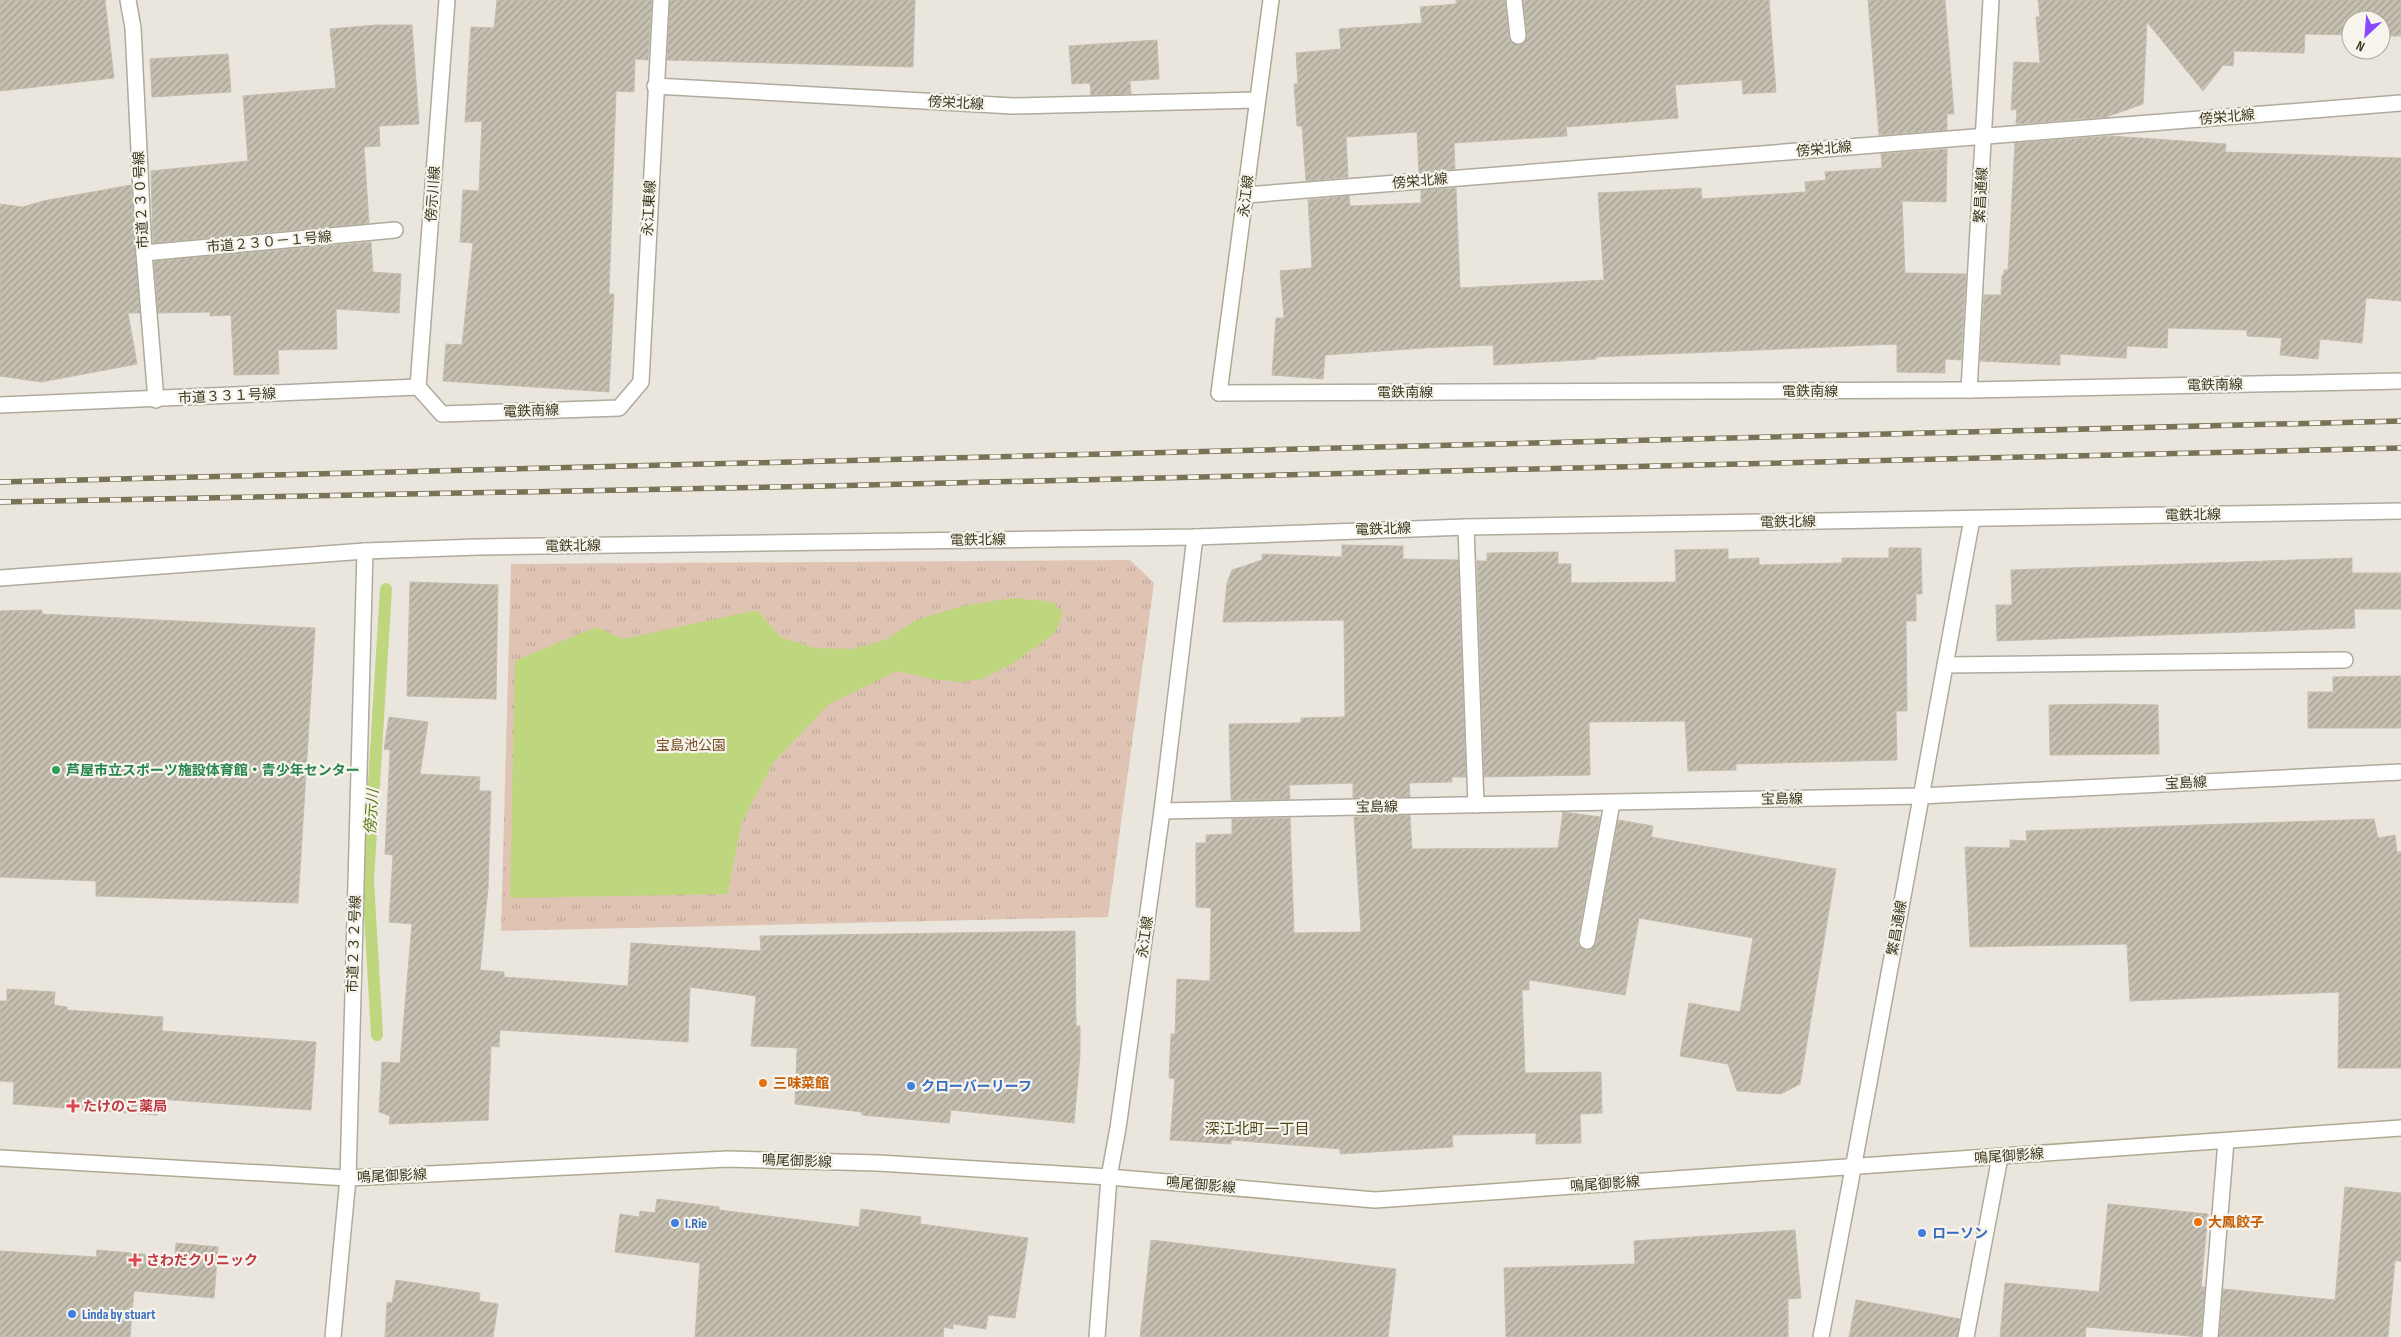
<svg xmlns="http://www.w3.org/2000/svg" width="2401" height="1337" viewBox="0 0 2401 1337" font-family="'Sofia Sans Condensed','Noto Sans JP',sans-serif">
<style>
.park{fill:url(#park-tufts)}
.water{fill:#bed67e}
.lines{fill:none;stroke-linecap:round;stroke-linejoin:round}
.stream{stroke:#bed67e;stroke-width:12}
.building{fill:url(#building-hatch);stroke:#c5beaf}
.lane-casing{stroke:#afaa9c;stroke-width:18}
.street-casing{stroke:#afaa9c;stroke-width:18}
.secondary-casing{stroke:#afa992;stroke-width:18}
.lane{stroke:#fff;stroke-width:15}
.street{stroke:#fff;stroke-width:15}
.secondary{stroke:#fff;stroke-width:15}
.rail-casing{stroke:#787357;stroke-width:5.5}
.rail{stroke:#f7f4ed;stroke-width:4;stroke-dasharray:11;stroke-linecap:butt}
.leisure-dot{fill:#2e9e5b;stroke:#f7f4ed;stroke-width:2}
.food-dot{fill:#e8710a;stroke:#f7f4ed;stroke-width:2}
.shop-dot{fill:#3f7fe0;stroke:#f7f4ed;stroke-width:2}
.health-dot{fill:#e0444e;stroke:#f7f4ed;stroke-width:2}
.labels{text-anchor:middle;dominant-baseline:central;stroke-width:4.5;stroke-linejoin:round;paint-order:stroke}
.street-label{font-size:14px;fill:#3b371d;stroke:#f7f4ed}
.park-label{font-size:14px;fill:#764e24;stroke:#f7f4ed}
.leisure-label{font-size:14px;font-weight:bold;fill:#27864d;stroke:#f7f4ed;text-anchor:start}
.food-label{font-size:14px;font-weight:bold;fill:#c56008;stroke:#f7f4ed;text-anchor:start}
.shop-label{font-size:14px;font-weight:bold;fill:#366cbe;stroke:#f7f4ed;text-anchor:start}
.health-label{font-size:14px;font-weight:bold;fill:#be3a42;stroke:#f7f4ed;text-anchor:start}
.water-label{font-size:15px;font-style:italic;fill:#5a7712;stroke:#f7f4ed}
.neighbourhood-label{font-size:15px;fill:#4f4818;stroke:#f7f4ed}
</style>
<defs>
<pattern id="park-tufts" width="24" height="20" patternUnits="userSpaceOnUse" patternTransform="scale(1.25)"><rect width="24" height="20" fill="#dfc4b3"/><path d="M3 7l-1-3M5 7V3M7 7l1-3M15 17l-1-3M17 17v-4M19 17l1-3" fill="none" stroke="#c0a99a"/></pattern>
<pattern id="building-hatch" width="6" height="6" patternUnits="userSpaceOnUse" patternTransform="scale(1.25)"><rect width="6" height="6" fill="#c6c0b2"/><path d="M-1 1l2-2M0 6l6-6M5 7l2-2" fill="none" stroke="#a29d90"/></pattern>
</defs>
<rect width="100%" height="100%" fill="#ebe6dd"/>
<!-- park -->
<path class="park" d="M 1130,560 L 1154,583 L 1108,917 L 501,931 L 511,564 Z"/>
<!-- water -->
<path class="water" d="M 1013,598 L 1052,602 L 1063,612 L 1055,633 L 1012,664 L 982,679 L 961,682 L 931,679 L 897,671 L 829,704 L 773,763 L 742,822 L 727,894 L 510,898 L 515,661 L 596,627 L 623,639 L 757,610 L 780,637 L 815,648 L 852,649 L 885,640 L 916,620 L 962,606 Z"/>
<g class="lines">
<!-- stream -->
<path class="stream" d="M 377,1035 L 368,880 L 386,589"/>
</g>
<!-- building -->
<g class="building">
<path d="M 0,0 L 105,0 L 114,78 L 0,91 Z"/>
<path d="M 497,0 L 652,0 L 648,60 L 635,59 L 634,92 L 616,91 L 609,294 L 614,294 L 609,392 L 443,381 L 446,344 L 462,345 L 473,243 L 460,242 L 463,190 L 479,191 L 482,121 L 465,122 L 471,27 L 494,28 Z"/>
<path d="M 670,0 L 915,0 L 913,67 L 667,60 Z"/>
<path d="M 1456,0 L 1505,0 L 1509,38 L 1511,42 L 1519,45 L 1524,43 L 1527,35 L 1523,0 L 1769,0 L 1776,92 L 1743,94 L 1742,80 L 1675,85 L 1678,118 L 1566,127 L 1567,136 L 1454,143 L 1455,169 L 1419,172 L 1417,132 L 1346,137 L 1348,177 L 1306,181 L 1302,126 L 1297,126 L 1294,84 L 1298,84 L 1296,53 L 1341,49 L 1339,29 L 1422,23 L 1420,7 L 1456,4 Z"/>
<path d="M 1868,0 L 1945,0 L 1954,114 L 1947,114 L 1947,130 L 1879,135 Z"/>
<path d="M 2038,0 L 2401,0 L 2401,36 L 2381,36 L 2381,20 L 2351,20 L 2351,35 L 2305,34 L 2304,53 L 2234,51 L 2233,66 L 2223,65 L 2203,91 L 2147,22 L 2143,104 L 2106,117 L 2016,124 L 2017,109 L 2011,110 L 2014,62 L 2040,63 L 2036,17 L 2040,17 Z"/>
<path d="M 376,25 L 412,25 L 419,124 L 379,126 L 380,146 L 364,147 L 369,223 L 153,243 L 151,171 L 248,161 L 243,96 L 336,88 L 330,29 Z"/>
<path d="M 1157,40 L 1159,79 L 1130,81 L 1131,94 L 1091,95 L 1090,83 L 1072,84 L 1069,46 Z"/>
<path d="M 228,54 L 231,92 L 152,97 L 150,59 Z"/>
<path d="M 2111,136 L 2226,144 L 2225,152 L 2401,158 L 2401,301 L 2366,298 L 2362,343 L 2320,339 L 2318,359 L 2280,355 L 2282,338 L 2247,336 L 2247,330 L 2168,328 L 2167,348 L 2127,346 L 2126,358 L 2060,354 L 2060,365 L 1980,361 L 1984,295 L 2001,295 L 2002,275 L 2004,275 L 2004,270 L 2008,270 L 2015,143 Z"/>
<path d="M 1947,149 L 1946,202 L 1902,201 L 1905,273 L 1966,274 L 1961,360 L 1945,359 L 1945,373 L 1897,372 L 1897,344 L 1596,357 L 1596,359 L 1494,365 L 1493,345 L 1423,348 L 1325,355 L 1323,379 L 1272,375 L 1276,318 L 1284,318 L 1280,271 L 1312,268 L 1308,200 L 1349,196 L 1350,206 L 1421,203 L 1421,190 L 1456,188 L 1460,288 L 1604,280 L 1598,193 L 1701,188 L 1702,199 L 1806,192 L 1805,182 L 1826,180 L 1825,172 L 1882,168 L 1881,154 Z"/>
<path d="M 131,185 L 140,313 L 128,313 L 137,364 L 41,382 L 0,376 L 0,204 L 23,207 L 43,201 Z"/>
<path d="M 371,242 L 373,272 L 401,274 L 399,313 L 336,309 L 337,349 L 278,350 L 279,374 L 234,375 L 231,315 L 210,316 L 210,312 L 158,313 L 154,261 Z"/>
<path d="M 1342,545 L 1403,546 L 1403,559 L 1458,560 L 1466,777 L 1452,777 L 1452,782 L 1409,783 L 1410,797 L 1353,798 L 1353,783 L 1289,785 L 1290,799 L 1231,800 L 1229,724 L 1301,723 L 1301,718 L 1345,717 L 1344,620 L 1223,622 L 1227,583 L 1232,570 L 1262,560 L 1262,554 L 1342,557 Z"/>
<path d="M 1889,548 L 1921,548 L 1922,594 L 1916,594 L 1916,621 L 1906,621 L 1907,711 L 1896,711 L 1897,760 L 1736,764 L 1736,770 L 1688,771 L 1685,721 L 1589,722 L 1590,775 L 1484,777 L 1477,561 L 1487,561 L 1487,553 L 1558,552 L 1558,564 L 1571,564 L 1571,583 L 1676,582 L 1675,550 L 1728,549 L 1728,559 L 1759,558 L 1759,565 L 1842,563 L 1842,558 L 1889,558 Z"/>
<path d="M 2352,558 L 2352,573 L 2401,573 L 2401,609 L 2354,609 L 2355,628 L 1997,641 L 1996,605 L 2012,605 L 2011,570 Z"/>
<path d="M 410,582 L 498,585 L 496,699 L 407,696 Z"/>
<path d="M 42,610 L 42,614 L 315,628 L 298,903 L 96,896 L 96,881 L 0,877 L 0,611 Z"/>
<path d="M 2401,676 L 2401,728 L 2308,728 L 2308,692 L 2333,692 L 2333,677 Z"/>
<path d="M 2113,704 L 2158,705 L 2159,754 L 2050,755 L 2049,705 Z"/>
<path d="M 389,717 L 428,722 L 420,774 L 480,777 L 479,791 L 491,791 L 488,888 L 480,970 L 504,972 L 504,977 L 628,986 L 631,943 L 761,951 L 760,936 L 1075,931 L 1076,1026 L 1080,1026 L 1080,1055 L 1074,1123 L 951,1110 L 949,1123 L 862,1115 L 862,1112 L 795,1104 L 797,1048 L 751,1046 L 756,996 L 690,987 L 688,1042 L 500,1030 L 499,1047 L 491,1046 L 488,1120 L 389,1124 L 390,1116 L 379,1112 L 382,1062 L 400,1063 L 412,924 L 389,922 L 393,855 L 385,854 L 390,750 L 384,749 Z"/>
<path d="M 1563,812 L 1600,817 L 1578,939 L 1578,945 L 1585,950 L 1591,950 L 1596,943 L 1618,820 L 1653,826 L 1651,837 L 1836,869 L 1800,1084 L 1781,1094 L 1737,1091 L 1728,1064 L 1680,1056 L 1689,1003 L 1740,1012 L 1753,938 L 1639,918 L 1625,995 L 1529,980 L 1529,990 L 1522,990 L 1525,1073 L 1601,1072 L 1602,1113 L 1580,1114 L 1581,1143 L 1536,1144 L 1536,1133 L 1452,1135 L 1453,1147 L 1340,1154 L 1340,1149 L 1231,1140 L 1231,1144 L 1170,1140 L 1175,1079 L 1169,1078 L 1171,1034 L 1175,1034 L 1177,979 L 1210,981 L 1211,908 L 1196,907 L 1196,843 L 1206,843 L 1206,835 L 1232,834 L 1232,819 L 1290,818 L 1294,933 L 1361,932 L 1354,817 L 1410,815 L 1412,849 L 1558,848 Z"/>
<path d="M 2374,819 L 2378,838 L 2395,835 L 2397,852 L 2401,852 L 2401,1068 L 2338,1068 L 2339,992 L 2130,1001 L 2127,944 L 1970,947 L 1965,847 L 2010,848 L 2010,840 L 2027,841 L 2026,831 Z"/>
<path d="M 7,989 L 55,992 L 54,1005 L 67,1007 L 67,1010 L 163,1017 L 162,1031 L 316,1042 L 311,1110 L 158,1099 L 157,1115 L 13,1104 L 14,1082 L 0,1081 L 0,1001 L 7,1001 Z"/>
<path d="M 2345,1187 L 2401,1193 L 2401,1261 L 2395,1261 L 2388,1337 L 2219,1337 L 2223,1289 L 2335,1300 Z"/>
<path d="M 657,1199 L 719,1207 L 719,1210 L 859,1227 L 861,1209 L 921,1217 L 920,1224 L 1028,1238 L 1015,1318 L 988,1315 L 986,1329 L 953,1324 L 953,1329 L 944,1327 L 943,1337 L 695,1337 L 700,1263 L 615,1252 L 620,1214 L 639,1217 L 640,1211 L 655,1213 Z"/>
<path d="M 2108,1204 L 2208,1214 L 2201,1287 L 2205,1287 L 2201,1337 L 2086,1327 L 2085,1337 L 2000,1337 L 2005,1283 L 2099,1292 Z"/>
<path d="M 1795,1230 L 1801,1298 L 1788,1299 L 1788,1337 L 1506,1337 L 1504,1268 L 1635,1264 L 1634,1241 Z"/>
<path d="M 1151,1240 L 1396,1269 L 1388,1337 L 1140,1337 Z"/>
<path d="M 176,1243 L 218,1247 L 214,1298 L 134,1291 L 130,1337 L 0,1337 L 0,1251 L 96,1257 L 97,1250 L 175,1257 Z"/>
<path d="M 396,1280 L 480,1293 L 479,1301 L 498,1304 L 493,1337 L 385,1337 L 387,1302 L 392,1303 Z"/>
<path d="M 1856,1300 L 1960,1319 L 1957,1337 L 1849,1337 Z"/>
</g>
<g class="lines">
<defs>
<g id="lane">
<path d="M 1514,0 L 1518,36"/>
<path d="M 1945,665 L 2345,660"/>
<path d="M 1587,941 L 1612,803"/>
</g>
<g id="street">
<path d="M 128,0 L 133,28 L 144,253 L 156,400"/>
<path d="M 655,86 L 1013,106 L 1257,100"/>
<path d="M 1246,195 L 2401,103"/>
<path d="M 144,253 L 395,230"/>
<path d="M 418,387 L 447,0"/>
<path d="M 1969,390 L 1991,0"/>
<path d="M 1219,393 L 1969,390 L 2401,381"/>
<path d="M 0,405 L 418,387 L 442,414 L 619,408 L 641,382 L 661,0"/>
<path d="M 1466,527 L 1476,805"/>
<path d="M 0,578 L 365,551 L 478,547 L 1195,537 L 1466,527 L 2401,511"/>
<path d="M 1162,811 L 1920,796 L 2401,772"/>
<path d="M 333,1337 L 348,1178 L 365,551"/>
<path d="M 1097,1337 L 1109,1177 L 1118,1128 L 1162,811 L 1195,537"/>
<path d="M 1821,1337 C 1874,1065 1921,792 1972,519"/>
<path d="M 1966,1337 L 2000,1157"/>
<path d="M 2210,1337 L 2226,1141"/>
</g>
<g id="secondary">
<path d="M 1219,393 L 1271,0"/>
<path d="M 0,1158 L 348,1178 L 728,1159 L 878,1163 L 1109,1177 L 1375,1200 L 2401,1128"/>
</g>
</defs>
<!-- lane casing -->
<use href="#lane" class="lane-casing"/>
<!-- street casing -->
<use href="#street" class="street-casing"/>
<!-- secondary casing -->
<use href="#secondary" class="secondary-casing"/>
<!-- lane -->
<use href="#lane" class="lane"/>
<!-- street -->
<use href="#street" class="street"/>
<!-- secondary -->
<use href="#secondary" class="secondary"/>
<defs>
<g id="rail">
<path d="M 0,482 L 2401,421"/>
<path d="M 0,502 L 826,486 L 2401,448"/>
</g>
</defs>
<!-- rail casing -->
<use href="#rail" class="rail-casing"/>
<!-- rail -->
<use href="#rail" class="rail"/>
</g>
<!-- markers -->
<circle class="leisure-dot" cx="56" cy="770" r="5"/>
<g class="food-dot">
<circle cx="763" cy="1083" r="5"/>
<circle cx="2198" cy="1222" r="5"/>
</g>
<g class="shop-dot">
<circle cx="911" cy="1086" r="5"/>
<circle cx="675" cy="1223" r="5"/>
<circle cx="1922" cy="1233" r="5"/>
<circle cx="72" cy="1314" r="5"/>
</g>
<g class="health-dot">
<path d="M70.5 1098.5h5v5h5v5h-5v5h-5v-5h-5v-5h5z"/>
<path d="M132.5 1252.5h5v5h5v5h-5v5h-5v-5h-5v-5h5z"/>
</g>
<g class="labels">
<!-- street labels -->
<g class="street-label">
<text transform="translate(956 103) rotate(3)">傍栄北線</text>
<text transform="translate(2227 117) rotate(-5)">傍栄北線</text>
<text transform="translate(1824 149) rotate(-5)">傍栄北線</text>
<text transform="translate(1420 181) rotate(-5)">傍栄北線</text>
<text transform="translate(433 194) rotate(-86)">傍示川線</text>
<text transform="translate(1981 195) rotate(-87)">繁昌通線</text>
<text transform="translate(1246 196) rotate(-83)">永江線</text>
<text transform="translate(141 200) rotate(-93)">市道２３０号線</text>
<text transform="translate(649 208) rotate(-87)">永江東線</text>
<text transform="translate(269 242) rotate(-5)">市道２３０－１号線</text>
<text transform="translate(2215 385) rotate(-1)">電鉄南線</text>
<text x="1810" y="391">電鉄南線</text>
<text x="1405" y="392">電鉄南線</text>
<text transform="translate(227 396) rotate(-3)">市道３３１号線</text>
<text transform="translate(531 411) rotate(-2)">電鉄南線</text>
<text transform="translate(2193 515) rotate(-1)">電鉄北線</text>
<text transform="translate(1788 522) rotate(-1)">電鉄北線</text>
<text transform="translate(1383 529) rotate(-2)">電鉄北線</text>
<text transform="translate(978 540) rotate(-1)">電鉄北線</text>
<text transform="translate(573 546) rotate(-1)">電鉄北線</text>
<text transform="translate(2186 783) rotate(-3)">宝島線</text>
<text transform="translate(1782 799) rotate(-1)">宝島線</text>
<text transform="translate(1377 807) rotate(-1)">宝島線</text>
<text transform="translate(1897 928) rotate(-80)">繁昌通線</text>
<text transform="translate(1145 937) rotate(-82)">永江線</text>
<text transform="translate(354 944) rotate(-88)">市道２３２号線</text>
<text transform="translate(2009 1156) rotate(-4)">鳴尾御影線</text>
<text transform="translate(797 1161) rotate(2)">鳴尾御影線</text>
<text transform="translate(392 1176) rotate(-3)">鳴尾御影線</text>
<text transform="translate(1605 1184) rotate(-4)">鳴尾御影線</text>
<text transform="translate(1201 1185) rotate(5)">鳴尾御影線</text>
</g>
<!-- park labels -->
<g class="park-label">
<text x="691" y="745">宝島池公園</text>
</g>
<!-- leisure labels -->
<g class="leisure-label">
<text x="66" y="770">芦屋市立スポーツ施設体育館・青少年センター</text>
</g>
<!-- food labels -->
<g class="food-label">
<text x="773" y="1083">三味菜館</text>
<text x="2208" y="1222">大鳳餃子</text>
</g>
<!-- shop labels -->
<g class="shop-label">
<text x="921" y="1086">クローバーリーフ</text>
<text x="685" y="1223">I.Rie</text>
<text x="1932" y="1233">ローソン</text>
<text x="82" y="1314">Linda by stuart</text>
</g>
<!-- health labels -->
<g class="health-label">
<text x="83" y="1106">たけのこ薬局</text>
<text x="146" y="1260">さわだクリニック</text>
</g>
<!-- water labels -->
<g class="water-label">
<text transform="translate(372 812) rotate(-86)">傍示川</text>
</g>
<!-- neighbourhood labels -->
<g class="neighbourhood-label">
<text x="1257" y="1129">深江北町一丁目</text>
</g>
</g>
<!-- north arrow -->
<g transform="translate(2366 35) rotate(206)"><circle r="24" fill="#f7f4ed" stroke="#aca89a"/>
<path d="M0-4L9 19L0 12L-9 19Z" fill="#8a47ff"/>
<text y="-8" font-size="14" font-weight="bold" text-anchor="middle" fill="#3b371d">N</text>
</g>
</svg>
